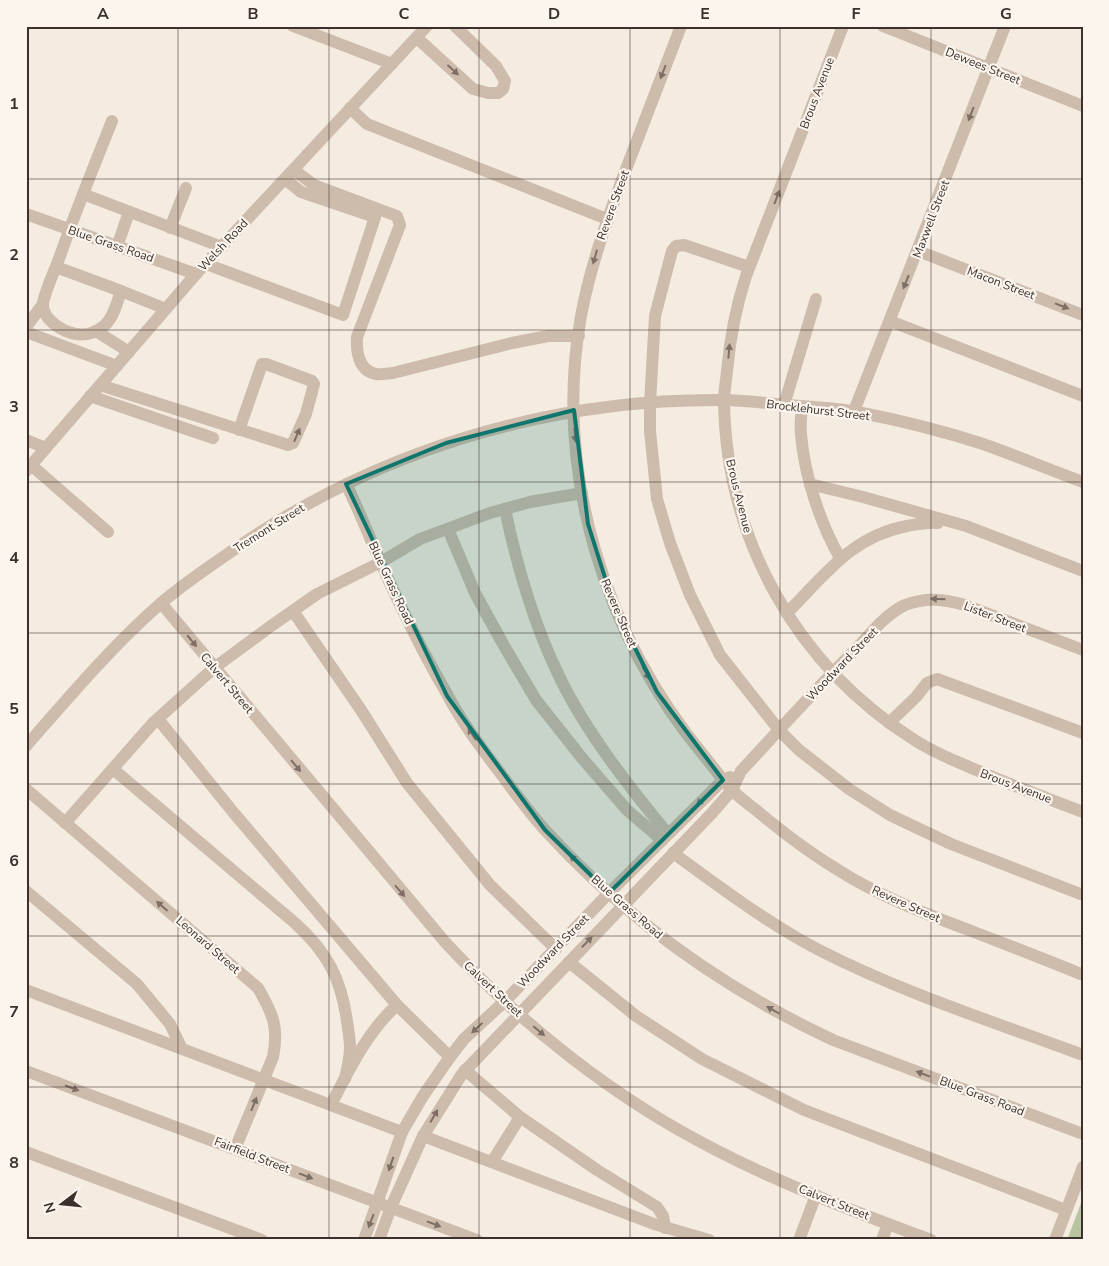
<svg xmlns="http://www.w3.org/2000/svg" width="1109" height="1266" viewBox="0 0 1109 1266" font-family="'Nunito Sans',sans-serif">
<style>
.green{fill:#b8c4a0}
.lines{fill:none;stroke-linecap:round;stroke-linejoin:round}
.minor{stroke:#cdbbac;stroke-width:12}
.oneway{fill:#7d6f65}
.marked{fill:#0f766e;fill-opacity:0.2;stroke:#0f766e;stroke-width:4;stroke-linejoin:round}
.grid{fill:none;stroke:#3b302b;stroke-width:1;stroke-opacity:0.55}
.labels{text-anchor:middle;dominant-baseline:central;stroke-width:4.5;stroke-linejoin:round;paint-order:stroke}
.street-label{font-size:12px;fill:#3b302b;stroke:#fbf5ee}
.neatline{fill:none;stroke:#3b302b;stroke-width:2}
.grid-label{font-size:16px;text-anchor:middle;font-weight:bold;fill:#3b302b}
</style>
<rect width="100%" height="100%" fill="#f4ebe1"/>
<!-- green -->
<path class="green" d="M 1083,1198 L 1083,1240 L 1067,1240 Z"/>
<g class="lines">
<!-- minor -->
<g class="minor">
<path d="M 293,26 L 392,64"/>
<path d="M 681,26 C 663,72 646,118 628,164 C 609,214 591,263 581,316 C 553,472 605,637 705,757 C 714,768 722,780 732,790 C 739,797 748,804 756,810 C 781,831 807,851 835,868 C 878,896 926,914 974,932 C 1010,946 1047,960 1083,975"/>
<path d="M 843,26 L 746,276 C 736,307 730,338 727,371 C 726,381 724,392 724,401 C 726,541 798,667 916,741 C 932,751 950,759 967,766 C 1005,783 1044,797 1083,812"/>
<path d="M 883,26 L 1083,106"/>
<path d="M 417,38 L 473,89 L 488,93 L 498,93 L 503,89 L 505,81 L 496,66 L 455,26"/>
<path d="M 350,108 L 367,124 L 607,219"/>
<path d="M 294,170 L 314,185 L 397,216 L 400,225 L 357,337 C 356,352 359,371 376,374 C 381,375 388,373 393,373 L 512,343 L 548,336 L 579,336"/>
<path d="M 83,194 L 222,247"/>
<path d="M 26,214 L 196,274"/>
<path d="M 170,228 L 186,188"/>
<path d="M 117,247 L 129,212"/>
<path d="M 918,251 L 1083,315"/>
<path d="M 206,264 L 343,315 L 375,217 L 301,192 L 285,179"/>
<path d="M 56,267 L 121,291 C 117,302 114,317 105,325 C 98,332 86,336 76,334 C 63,332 41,319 43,303 C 46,288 55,270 60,256 C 76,210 94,166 112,121"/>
<path d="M 749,267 L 684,245 L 676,246 L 672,251 L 655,316 L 650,403 L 650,431 L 657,499 L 670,543 L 690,595 L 720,655 L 779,730 L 799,750 L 849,789 L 890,815 L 951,844 L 1083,895"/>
<path d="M 121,291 L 166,309"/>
<path d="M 890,321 L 1083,396"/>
<path d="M 26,327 L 43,304"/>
<path d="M 96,331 L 129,352"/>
<path d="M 26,332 L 117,366"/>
<path d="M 100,385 L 288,445 L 293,443 L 306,414 L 314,384 L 312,381 L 266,364 L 262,364 L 239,430"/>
<path d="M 90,396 L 213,438"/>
<path d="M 784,405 L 816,299"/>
<path d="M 802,407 C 801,416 800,425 801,434 C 804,474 820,523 840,558"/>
<path d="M 854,411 L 1005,26"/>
<path d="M 26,440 L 46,448"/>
<path d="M 31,465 L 108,532"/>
<path d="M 26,471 L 196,274 L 427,26"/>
<path d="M 346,484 C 359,510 369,536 380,561 C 400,606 422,651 447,694 C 461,721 480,746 498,770 C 513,790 528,811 545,830 C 626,919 724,989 833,1040 L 1083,1134"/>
<path d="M 810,484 L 863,497 L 966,526 L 1083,571"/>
<path d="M 505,509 C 517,567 534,625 560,678 C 586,732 630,788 668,834"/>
<path d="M 448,529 L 475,593 L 503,644 L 536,700 L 582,758 L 627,810 L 662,840"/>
<path d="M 161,603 L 445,942 C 521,1024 614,1098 714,1149 C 783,1185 858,1213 931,1240"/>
<path d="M 293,611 L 361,710 L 407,783 L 490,885 L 556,949"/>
<path d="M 787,613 C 824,576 852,536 907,526 C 918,524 927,522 938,523"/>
<path d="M 158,719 L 233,812 L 397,1005 L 450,1057"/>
<path d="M 889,723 L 916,697 L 927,683 L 937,679 L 1083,733"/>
<path d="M 26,746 C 69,697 111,647 160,604 C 182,585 207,568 232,551 C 376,451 546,399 721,400 C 743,400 765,403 786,405 C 810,407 834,407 857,412 C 899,420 943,431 983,444 C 1017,456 1050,470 1083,482"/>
<path d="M 113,769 L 295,923 C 327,952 341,978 347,1021 C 348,1029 350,1039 350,1048 C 350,1058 347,1069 345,1079"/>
<path d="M 26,789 L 258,988 C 273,1014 279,1027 273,1057 L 235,1149"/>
<path d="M 65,823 L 153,723 L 214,668 L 271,626 L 317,594 L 381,562 L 420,539 L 490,513 L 530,502 L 582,493"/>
<path d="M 673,853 C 720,887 767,923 819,950 C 903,993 994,1022 1083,1055"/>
<path d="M 26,891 L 137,984 L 170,1024 L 182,1049"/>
<path d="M 569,962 L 636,1016 L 702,1059 L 804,1110 L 1066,1210"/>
<path d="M 26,990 L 402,1132"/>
<path d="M 465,1070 L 520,1117 L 597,1170 L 657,1207 L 663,1216 L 665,1228"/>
<path d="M 26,1071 L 477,1240"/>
<path d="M 331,1105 C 349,1070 367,1032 397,1005"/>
<path d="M 423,1136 L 654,1224 L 709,1240"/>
<path d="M 26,1152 L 262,1240"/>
<path d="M 492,1162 L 520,1117"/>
<path d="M 364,1240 L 402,1132 L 423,1096 L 450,1057 L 464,1039 L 505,1001 L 609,893 L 723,780 L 730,777"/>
<path d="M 379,1240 L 391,1207 L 423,1136 L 462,1074 L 712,813 L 732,790 L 741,771 C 779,730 817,688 857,648 C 871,633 886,614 905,605 C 926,597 944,599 965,605 L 1083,650"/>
<path d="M 799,1240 L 816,1195"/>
<path d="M 882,1240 L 888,1224"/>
<path d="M 1055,1240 L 1083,1167"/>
</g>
</g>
<!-- one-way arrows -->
<defs><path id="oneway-solid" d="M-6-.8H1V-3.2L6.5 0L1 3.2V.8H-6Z" transform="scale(1.25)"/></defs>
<g class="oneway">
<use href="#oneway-solid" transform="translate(453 70) rotate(42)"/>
<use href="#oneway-solid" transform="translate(663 72) rotate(111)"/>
<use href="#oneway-solid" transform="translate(971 114) rotate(111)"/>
<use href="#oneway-solid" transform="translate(777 197) rotate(-69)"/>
<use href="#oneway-solid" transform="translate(595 257) rotate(106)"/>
<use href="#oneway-solid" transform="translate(906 282) rotate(112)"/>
<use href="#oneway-solid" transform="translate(1062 306) rotate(21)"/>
<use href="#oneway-solid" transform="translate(729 351) rotate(-85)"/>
<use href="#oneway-solid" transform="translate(297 435) rotate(-67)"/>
<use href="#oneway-solid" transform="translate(575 435) rotate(85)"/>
<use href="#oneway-solid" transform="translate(938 599) rotate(-178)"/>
<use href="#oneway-solid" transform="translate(192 641) rotate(50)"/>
<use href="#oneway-solid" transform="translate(646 673) rotate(61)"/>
<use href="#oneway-solid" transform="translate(472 734) rotate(-123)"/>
<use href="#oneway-solid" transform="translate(296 766) rotate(50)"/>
<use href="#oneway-solid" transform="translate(702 800) rotate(136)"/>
<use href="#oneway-solid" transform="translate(575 860) rotate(-135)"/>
<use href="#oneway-solid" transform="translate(400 891) rotate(49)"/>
<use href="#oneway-solid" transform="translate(162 906) rotate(-139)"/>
<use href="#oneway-solid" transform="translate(587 942) rotate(-46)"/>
<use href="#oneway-solid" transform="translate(773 1010) rotate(-150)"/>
<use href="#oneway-solid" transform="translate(477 1028) rotate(137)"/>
<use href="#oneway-solid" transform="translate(539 1031) rotate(40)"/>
<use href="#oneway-solid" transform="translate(923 1074) rotate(-159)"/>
<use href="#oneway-solid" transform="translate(72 1088) rotate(21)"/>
<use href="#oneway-solid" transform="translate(254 1104) rotate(-68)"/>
<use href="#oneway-solid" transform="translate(434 1116) rotate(-60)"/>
<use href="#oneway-solid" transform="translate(391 1164) rotate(109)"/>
<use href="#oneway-solid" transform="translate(306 1176) rotate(21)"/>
<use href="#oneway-solid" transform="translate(371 1221) rotate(111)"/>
<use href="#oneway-solid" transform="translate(434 1224) rotate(21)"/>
</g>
<!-- marked area -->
<path class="marked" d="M 574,410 L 588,524 L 614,606 L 657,692 L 723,780 L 609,893 L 545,830 L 447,696 L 346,484 L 446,443 Z"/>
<!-- grid -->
<path class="grid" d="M 178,26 L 178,1240M 329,26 L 329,1240M 479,26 L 479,1240M 630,26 L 630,1240M 780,26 L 780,1240M 931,26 L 931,1240M 26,179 L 1083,179M 26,330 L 1083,330M 26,482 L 1083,482M 26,633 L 1083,633M 26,784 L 1083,784M 26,936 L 1083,936M 26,1087 L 1083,1087"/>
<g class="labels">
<!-- street labels -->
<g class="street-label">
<text transform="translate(983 66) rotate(22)">Dewees Street</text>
<text transform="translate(817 93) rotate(-69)">Brous Avenue</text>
<text transform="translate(613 205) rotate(-70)">Revere Street</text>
<text transform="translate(931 219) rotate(-69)">Maxwell Street</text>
<text transform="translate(111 244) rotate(19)">Blue Grass Road</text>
<text transform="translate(223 245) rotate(-47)">Welsh Road</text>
<text transform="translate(1001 283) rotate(21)">Macon Street</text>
<text transform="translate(818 410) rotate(7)">Brocklehurst Street</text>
<text transform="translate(739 496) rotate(76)">Brous Avenue</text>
<text transform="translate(269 528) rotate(-32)">Tremont Street</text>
<text transform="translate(391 583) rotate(65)">Blue Grass Road</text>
<text transform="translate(619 613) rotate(67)">Revere Street</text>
<text transform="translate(995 617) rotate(21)">Lister Street</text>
<text transform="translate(842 664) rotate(-46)">Woodward Street</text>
<text transform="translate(227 683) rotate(50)">Calvert Street</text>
<text transform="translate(1016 786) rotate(21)">Brous Avenue</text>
<text transform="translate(906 904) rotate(24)">Revere Street</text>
<text transform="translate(627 907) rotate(41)">Blue Grass Road</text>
<text transform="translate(208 945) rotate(41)">Leonard Street</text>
<text transform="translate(553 951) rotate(-46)">Woodward Street</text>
<text transform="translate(493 989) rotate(43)">Calvert Street</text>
<text transform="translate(982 1096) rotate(21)">Blue Grass Road</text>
<text transform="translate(252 1155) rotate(21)">Fairfield Street</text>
<text transform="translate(834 1202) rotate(22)">Calvert Street</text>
</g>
</g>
<!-- border -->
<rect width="1109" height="1266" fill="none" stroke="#fbf5ee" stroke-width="55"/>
<!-- north arrow -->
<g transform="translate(62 1204) rotate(254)" stroke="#fbf5ee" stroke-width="4" paint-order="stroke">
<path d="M0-4L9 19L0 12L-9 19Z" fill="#3b302b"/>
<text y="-8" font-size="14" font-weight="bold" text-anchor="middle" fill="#3b302b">N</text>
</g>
<rect x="28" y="28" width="1054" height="1210" class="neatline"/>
<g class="grid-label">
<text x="103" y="19">A</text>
<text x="253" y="19">B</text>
<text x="404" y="19">C</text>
<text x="554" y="19">D</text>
<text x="705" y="19">E</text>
<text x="856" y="19">F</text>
<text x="1006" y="19">G</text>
<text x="14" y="109">1</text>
<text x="14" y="260">2</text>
<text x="14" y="412">3</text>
<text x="14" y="563">4</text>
<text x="14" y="714">5</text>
<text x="14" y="866">6</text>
<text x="14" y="1017">7</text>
<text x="14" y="1168">8</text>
</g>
</svg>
